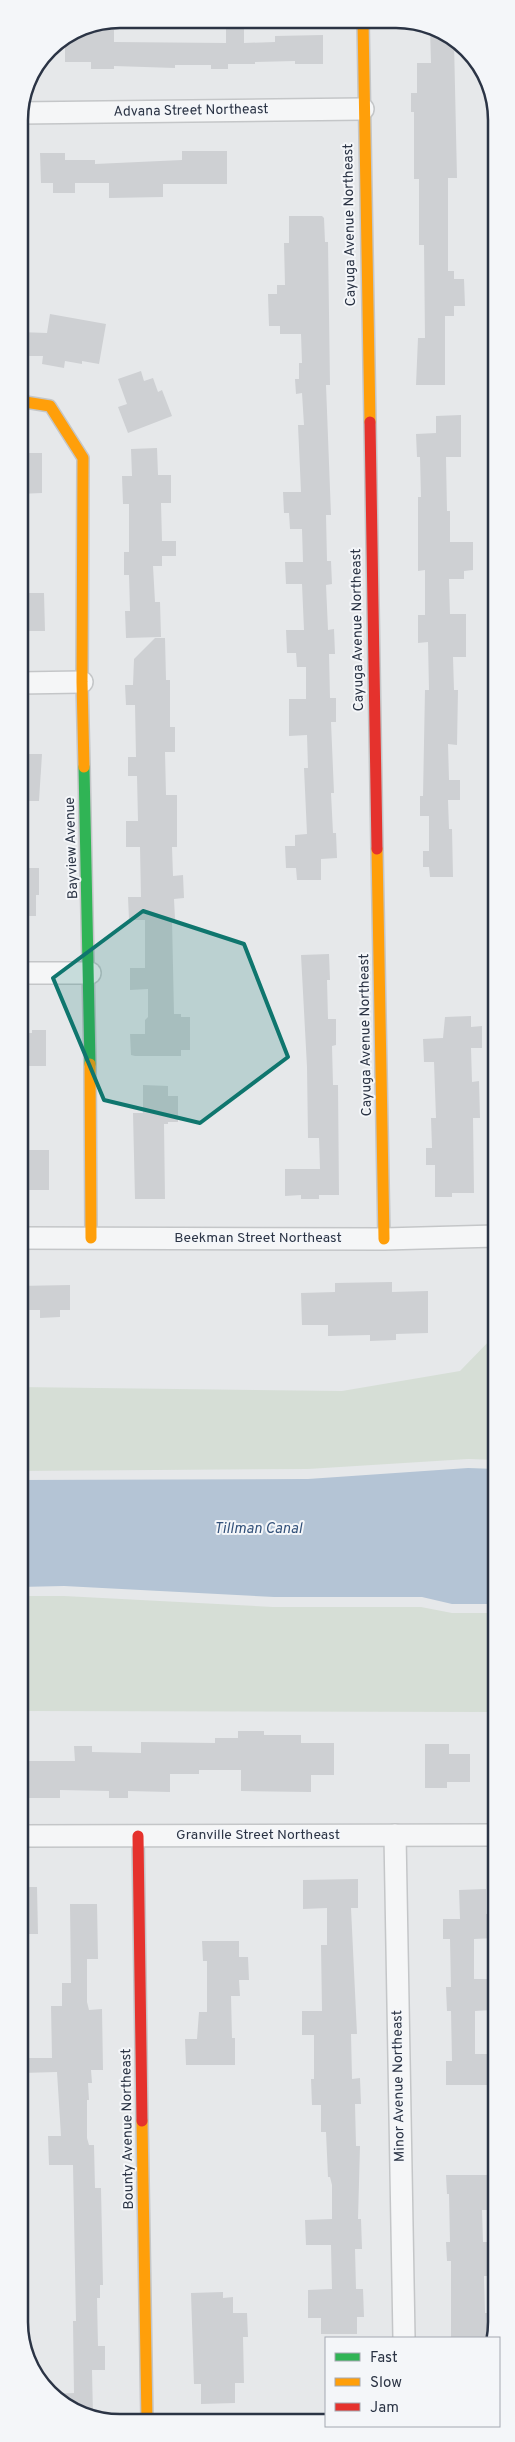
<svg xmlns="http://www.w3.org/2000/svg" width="515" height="2442" viewBox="0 0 515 2442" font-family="Overpass,sans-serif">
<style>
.green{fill:#d6ded6}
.water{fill:#b4c4d5}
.building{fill:#ced0d3}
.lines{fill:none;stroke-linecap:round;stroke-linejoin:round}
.street-casing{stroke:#c4c6c8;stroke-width:24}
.fast-casing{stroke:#c4c6c8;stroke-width:14}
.slow-casing{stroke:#c4c6c8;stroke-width:14}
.jam-casing{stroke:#c4c6c8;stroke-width:14}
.street{stroke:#f5f6f7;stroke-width:21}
.fast{stroke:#30b455;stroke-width:11}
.slow{stroke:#ff9f0a;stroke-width:11}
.jam{stroke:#e5322d;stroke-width:11}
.marked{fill:#0f766e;fill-opacity:0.2;stroke:#0f766e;stroke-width:4;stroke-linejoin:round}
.labels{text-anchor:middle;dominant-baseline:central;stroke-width:4;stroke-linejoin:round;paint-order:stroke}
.street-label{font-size:14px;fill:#2b3445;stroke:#f4f6f9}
.water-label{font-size:15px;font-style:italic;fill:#34527a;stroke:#f4f6f9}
.rim{fill:none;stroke:#2b3445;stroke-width:2.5}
</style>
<rect width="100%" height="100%" fill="#e6e8ea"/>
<!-- green -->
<g class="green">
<path d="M 496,1334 L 496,1460 L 468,1459 L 308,1469 L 19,1471 L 19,1387 L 342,1391 L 460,1371 Z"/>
<path d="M 19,1596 L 64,1596 L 273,1607 L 421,1607 L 452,1613 L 496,1613 L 496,1712 L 19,1711 Z"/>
</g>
<!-- water -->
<path class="water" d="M 468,1468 L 496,1469 L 496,1604 L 452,1604 L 422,1597 L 274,1597 L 64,1586 L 19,1587 L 19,1480 L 308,1479 Z"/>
<!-- building -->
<g class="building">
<path d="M 226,28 L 244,28 L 244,43 L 275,42 L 275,36 L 323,35 L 323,64 L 295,64 L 295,61 L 255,62 L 255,64 L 228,64 L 228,69 L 211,69 L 211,65 L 175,65 L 175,68 L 114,66 L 114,69 L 91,69 L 91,62 L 65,62 L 65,37 L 76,30 L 114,30 L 114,42 L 226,43 Z"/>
<path d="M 430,28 L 454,42 L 457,178 L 448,178 L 448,271 L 454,271 L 454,279 L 464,279 L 465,306 L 454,306 L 454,316 L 445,316 L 445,385 L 416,385 L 418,338 L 425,338 L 424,245 L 419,245 L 419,179 L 414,179 L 414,112 L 411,112 L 411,93 L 417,93 L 417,63 L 431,63 Z"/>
<path d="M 182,151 L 227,151 L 227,184 L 163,184 L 163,197 L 109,198 L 109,183 L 75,183 L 75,193 L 53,193 L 53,183 L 41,183 L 40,153 L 65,153 L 65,160 L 95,160 L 95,164 L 182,160 Z"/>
<path d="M 289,216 L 322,216 L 324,218 L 325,242 L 328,242 L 330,385 L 326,385 L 331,515 L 326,515 L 327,561 L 331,561 L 332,584 L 326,585 L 328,630 L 334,629 L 335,654 L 329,654 L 330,698 L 336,698 L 336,722 L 331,722 L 334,793 L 331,793 L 333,833 L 336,833 L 337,858 L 321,859 L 321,880 L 297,880 L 296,868 L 286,868 L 285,846 L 295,846 L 295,835 L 307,834 L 304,768 L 308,768 L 307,735 L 289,736 L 289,699 L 306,699 L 306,667 L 297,667 L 296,653 L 287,653 L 286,630 L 304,630 L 302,584 L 286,584 L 285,562 L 303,562 L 302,529 L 290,529 L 289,513 L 284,513 L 283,492 L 301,492 L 298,425 L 304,425 L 302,393 L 296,394 L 295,379 L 299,379 L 299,363 L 302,363 L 301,334 L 280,334 L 280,326 L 269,326 L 268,294 L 277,294 L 277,285 L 285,285 L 284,243 L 289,243 Z"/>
<path d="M 50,314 L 106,324 L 99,364 L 82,361 L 82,364 L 65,361 L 64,368 L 42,364 L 43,356 L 19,356 L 19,332 L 47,333 Z"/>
<path d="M 141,371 L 144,381 L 153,378 L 158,392 L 162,390 L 172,416 L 128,433 L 118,407 L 127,404 L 118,379 Z"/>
<path d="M 461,415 L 461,457 L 446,457 L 447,511 L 450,511 L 450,542 L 473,542 L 473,570 L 464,571 L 464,579 L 449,579 L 450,614 L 466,614 L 466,657 L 453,657 L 454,690 L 458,690 L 457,745 L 448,744 L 449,780 L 460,780 L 460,800 L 448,800 L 449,829 L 452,829 L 453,877 L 430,877 L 429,867 L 423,867 L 423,851 L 429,851 L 429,816 L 420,816 L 420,796 L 423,796 L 425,690 L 429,690 L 428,642 L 418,643 L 418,615 L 425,615 L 425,570 L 418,571 L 418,497 L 421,497 L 420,457 L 417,457 L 416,434 L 436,433 L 436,416 Z"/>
<path d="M 157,448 L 158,475 L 171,475 L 171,503 L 161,503 L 162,541 L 176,541 L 176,556 L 162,556 L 162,566 L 153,566 L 155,602 L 160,602 L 161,637 L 126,638 L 125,611 L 130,611 L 129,575 L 124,575 L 124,552 L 129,552 L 129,504 L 123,504 L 122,476 L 132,476 L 131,449 Z"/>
<path d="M 19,453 L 42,453 L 42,493 L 19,494 Z"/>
<path d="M 19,593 L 44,593 L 45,631 L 19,631 Z"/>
<path d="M 155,638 L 165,638 L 166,680 L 170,680 L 170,727 L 175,727 L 175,752 L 165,752 L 166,795 L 177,795 L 177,847 L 172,847 L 173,876 L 183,875 L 184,898 L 174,899 L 175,919 L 172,919 L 174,1014 L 181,1014 L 181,1017 L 190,1017 L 190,1050 L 181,1050 L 181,1056 L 135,1056 L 131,1055 L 130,1034 L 145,1034 L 145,1020 L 148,1017 L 148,989 L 130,990 L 130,968 L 145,968 L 145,920 L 129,920 L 128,897 L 141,897 L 140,847 L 126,847 L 126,821 L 138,821 L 137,776 L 128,776 L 128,757 L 136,757 L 135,705 L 126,705 L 125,685 L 133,685 L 134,659 Z"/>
<path d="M 19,754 L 42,754 L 39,801 L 19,801 Z"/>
<path d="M 19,868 L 39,868 L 39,895 L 36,895 L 36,916 L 19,916 Z"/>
<path d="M 329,954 L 330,980 L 327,980 L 328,1019 L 336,1019 L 336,1045 L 332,1046 L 333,1085 L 338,1085 L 339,1195 L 319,1195 L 319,1199 L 301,1199 L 301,1195 L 285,1196 L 285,1169 L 320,1169 L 319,1138 L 308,1138 L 307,1067 L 301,955 Z"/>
<path d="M 471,1016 L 471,1027 L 482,1026 L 482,1048 L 471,1048 L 472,1082 L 479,1081 L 480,1118 L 473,1118 L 474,1193 L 452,1193 L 452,1197 L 435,1197 L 435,1165 L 426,1165 L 426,1148 L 432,1148 L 431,1118 L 436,1118 L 434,1062 L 424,1062 L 423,1039 L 443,1038 L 445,1017 Z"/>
<path d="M 32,1030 L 46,1030 L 46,1066 L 19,1066 L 19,1033 L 32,1033 Z"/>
<path d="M 143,1085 L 168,1086 L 168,1096 L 178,1096 L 178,1122 L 168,1122 L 168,1124 L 164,1124 L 165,1199 L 135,1199 L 133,1113 L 143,1113 Z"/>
<rect x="19" y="1150" width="30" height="40"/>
<path d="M 392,1282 L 392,1292 L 428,1291 L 428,1333 L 396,1334 L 396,1340 L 370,1341 L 370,1335 L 328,1336 L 328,1325 L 302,1325 L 301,1293 L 335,1292 L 335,1283 Z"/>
<path d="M 70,1285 L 70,1310 L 60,1310 L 60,1317 L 40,1318 L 40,1310 L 19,1310 L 19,1286 Z"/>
<path d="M 238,1731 L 264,1731 L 264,1735 L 301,1735 L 301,1743 L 334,1743 L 334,1775 L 311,1775 L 311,1792 L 241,1791 L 241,1770 L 199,1770 L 199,1774 L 170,1774 L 170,1792 L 128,1791 L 128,1798 L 109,1798 L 109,1791 L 60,1790 L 60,1798 L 22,1798 L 22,1793 L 19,1793 L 19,1761 L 75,1761 L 74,1746 L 92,1746 L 92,1752 L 141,1753 L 141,1742 L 215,1743 L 215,1738 L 238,1738 Z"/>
<path d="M 425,1744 L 449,1744 L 449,1754 L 470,1754 L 470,1782 L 447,1782 L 447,1788 L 425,1788 Z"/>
<path d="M 358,1879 L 358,1908 L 351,1908 L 357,2034 L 351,2034 L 352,2079 L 360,2078 L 361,2104 L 355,2104 L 356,2146 L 360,2146 L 358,2219 L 361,2219 L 362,2249 L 355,2249 L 356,2289 L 363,2289 L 364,2317 L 357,2317 L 357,2334 L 321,2334 L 321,2318 L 308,2318 L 308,2290 L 332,2289 L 331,2245 L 306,2245 L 305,2220 L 332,2219 L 332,2185 L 330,2177 L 328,2177 L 326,2132 L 321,2132 L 321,2105 L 312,2105 L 311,2079 L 314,2079 L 314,2035 L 302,2035 L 302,2011 L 322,2011 L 321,1945 L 327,1945 L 327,1908 L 303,1909 L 303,1880 Z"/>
<path d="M 19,1887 L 37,1887 L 38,1934 L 19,1934 Z"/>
<path d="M 486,1889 L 486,1914 L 496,1913 L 496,1938 L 474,1939 L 474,1979 L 492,1979 L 492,2010 L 475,2011 L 475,2054 L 493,2054 L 493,2085 L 446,2085 L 446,2061 L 452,2061 L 451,2011 L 447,2011 L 446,1987 L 451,1987 L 450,1939 L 443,1939 L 443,1919 L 460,1919 L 459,1890 Z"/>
<path d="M 70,1904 L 97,1904 L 98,1959 L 87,1959 L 87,2002 L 89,2010 L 102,2009 L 103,2070 L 91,2070 L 92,2083 L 88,2083 L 89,2100 L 87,2100 L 87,2138 L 89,2145 L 94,2145 L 95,2188 L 101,2188 L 103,2285 L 100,2285 L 100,2298 L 97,2298 L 98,2346 L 105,2346 L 105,2370 L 92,2370 L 93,2417 L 52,2394 L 74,2393 L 73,2321 L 76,2321 L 73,2165 L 49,2165 L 48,2136 L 61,2136 L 57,2072 L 22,2073 L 22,2058 L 52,2058 L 51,2006 L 62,2006 L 62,1983 L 71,1983 Z"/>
<path d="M 202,1941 L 239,1941 L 239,1957 L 248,1957 L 249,1980 L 239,1980 L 240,1996 L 231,1996 L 232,2038 L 235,2038 L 235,2065 L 186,2065 L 185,2039 L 197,2039 L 199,2012 L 207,2012 L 207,1961 L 203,1961 Z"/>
<path d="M 446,2175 L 493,2175 L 494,2210 L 482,2210 L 483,2242 L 494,2242 L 494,2276 L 484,2276 L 485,2313 L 496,2313 L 494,2338 L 451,2338 L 451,2261 L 447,2261 L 446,2242 L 450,2242 L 449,2194 L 447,2194 Z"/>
<path d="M 223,2292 L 223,2298 L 233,2297 L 233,2313 L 247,2313 L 248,2337 L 243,2337 L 244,2383 L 235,2383 L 235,2403 L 201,2404 L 201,2384 L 194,2384 L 191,2293 Z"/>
</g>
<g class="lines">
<defs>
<g id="street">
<path d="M 19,113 L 363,109"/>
<path d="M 19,683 L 82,682"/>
<path d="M 19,973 L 90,973"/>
<path d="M 19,1238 L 384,1239 L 496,1236"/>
<path d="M 395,1835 L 404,2338"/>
<path d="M 19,1836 L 496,1835"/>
</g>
<path id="fast" d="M 84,767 L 90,1064"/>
<g id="slow">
<path d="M 363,21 L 370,422"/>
<path d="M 19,401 L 50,406 L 83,458 L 82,682 L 84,767"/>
<path d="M 377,849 L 384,1239"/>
<path d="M 90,1064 L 91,1238"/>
<path d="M 142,2121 L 147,2421"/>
</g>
<g id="jam">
<path d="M 370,422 L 377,849"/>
<path d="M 138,1836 L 142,2121"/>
</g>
</defs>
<!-- street casing -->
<use href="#street" class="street-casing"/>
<!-- fast casing -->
<use href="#fast" class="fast-casing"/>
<!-- slow casing -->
<use href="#slow" class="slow-casing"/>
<!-- jam casing -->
<use href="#jam" class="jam-casing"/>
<!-- street -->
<use href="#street" class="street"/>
<!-- fast -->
<use href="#fast" class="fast"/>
<!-- slow -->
<use href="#slow" class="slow"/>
<!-- jam -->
<use href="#jam" class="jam"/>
</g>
<!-- marked area -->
<path class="marked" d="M 143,911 L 244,944 L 288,1057 L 200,1123 L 104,1100 L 53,978 Z"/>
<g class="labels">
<!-- street labels -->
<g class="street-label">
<text transform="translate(191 111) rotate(-1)">Advana Street Northeast</text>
<text transform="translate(350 225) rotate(-91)">Cayuga Avenue Northeast</text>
<text transform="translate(358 630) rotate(-91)">Cayuga Avenue Northeast</text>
<text transform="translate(72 848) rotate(-92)">Bayview Avenue</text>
<text transform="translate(366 1035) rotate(-91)">Cayuga Avenue Northeast</text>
<text x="258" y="1238">Beekman Street Northeast</text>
<text x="258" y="1835">Granville Street Northeast</text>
<text transform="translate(399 2086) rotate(-91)">Minor Avenue Northeast</text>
<text transform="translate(128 2129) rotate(-91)">Bounty Avenue Northeast</text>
</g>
<!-- water labels -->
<g class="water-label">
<text x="258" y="1529">Tillman Canal</text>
</g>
</g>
<!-- crop -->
<path d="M0 0H515V2442H0ZM120 28H396A92 92 0 0 1 488 120V2322A92 92 0 0 1 396 2414H120A92 92 0 0 1 28 2322V120A92 92 0 0 1 120 28Z" fill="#f4f6f9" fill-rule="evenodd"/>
<path class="rim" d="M120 28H396A92 92 0 0 1 488 120V2322A92 92 0 0 1 396 2414H120A92 92 0 0 1 28 2322V120A92 92 0 0 1 120 28Z"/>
<!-- legend -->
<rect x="325" y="2337" width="175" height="90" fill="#f4f6f9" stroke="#a4a8b1"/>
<rect x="335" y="2353" width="25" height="8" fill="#30b455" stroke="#a4a8b1"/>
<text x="370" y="2362" font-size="15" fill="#2b3445">Fast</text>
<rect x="335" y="2378" width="25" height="8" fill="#ff9f0a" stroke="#a4a8b1"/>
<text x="370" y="2387" font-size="15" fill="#2b3445">Slow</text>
<rect x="335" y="2403" width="25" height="8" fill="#e5322d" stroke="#a4a8b1"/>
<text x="370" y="2412" font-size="15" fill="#2b3445">Jam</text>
</svg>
